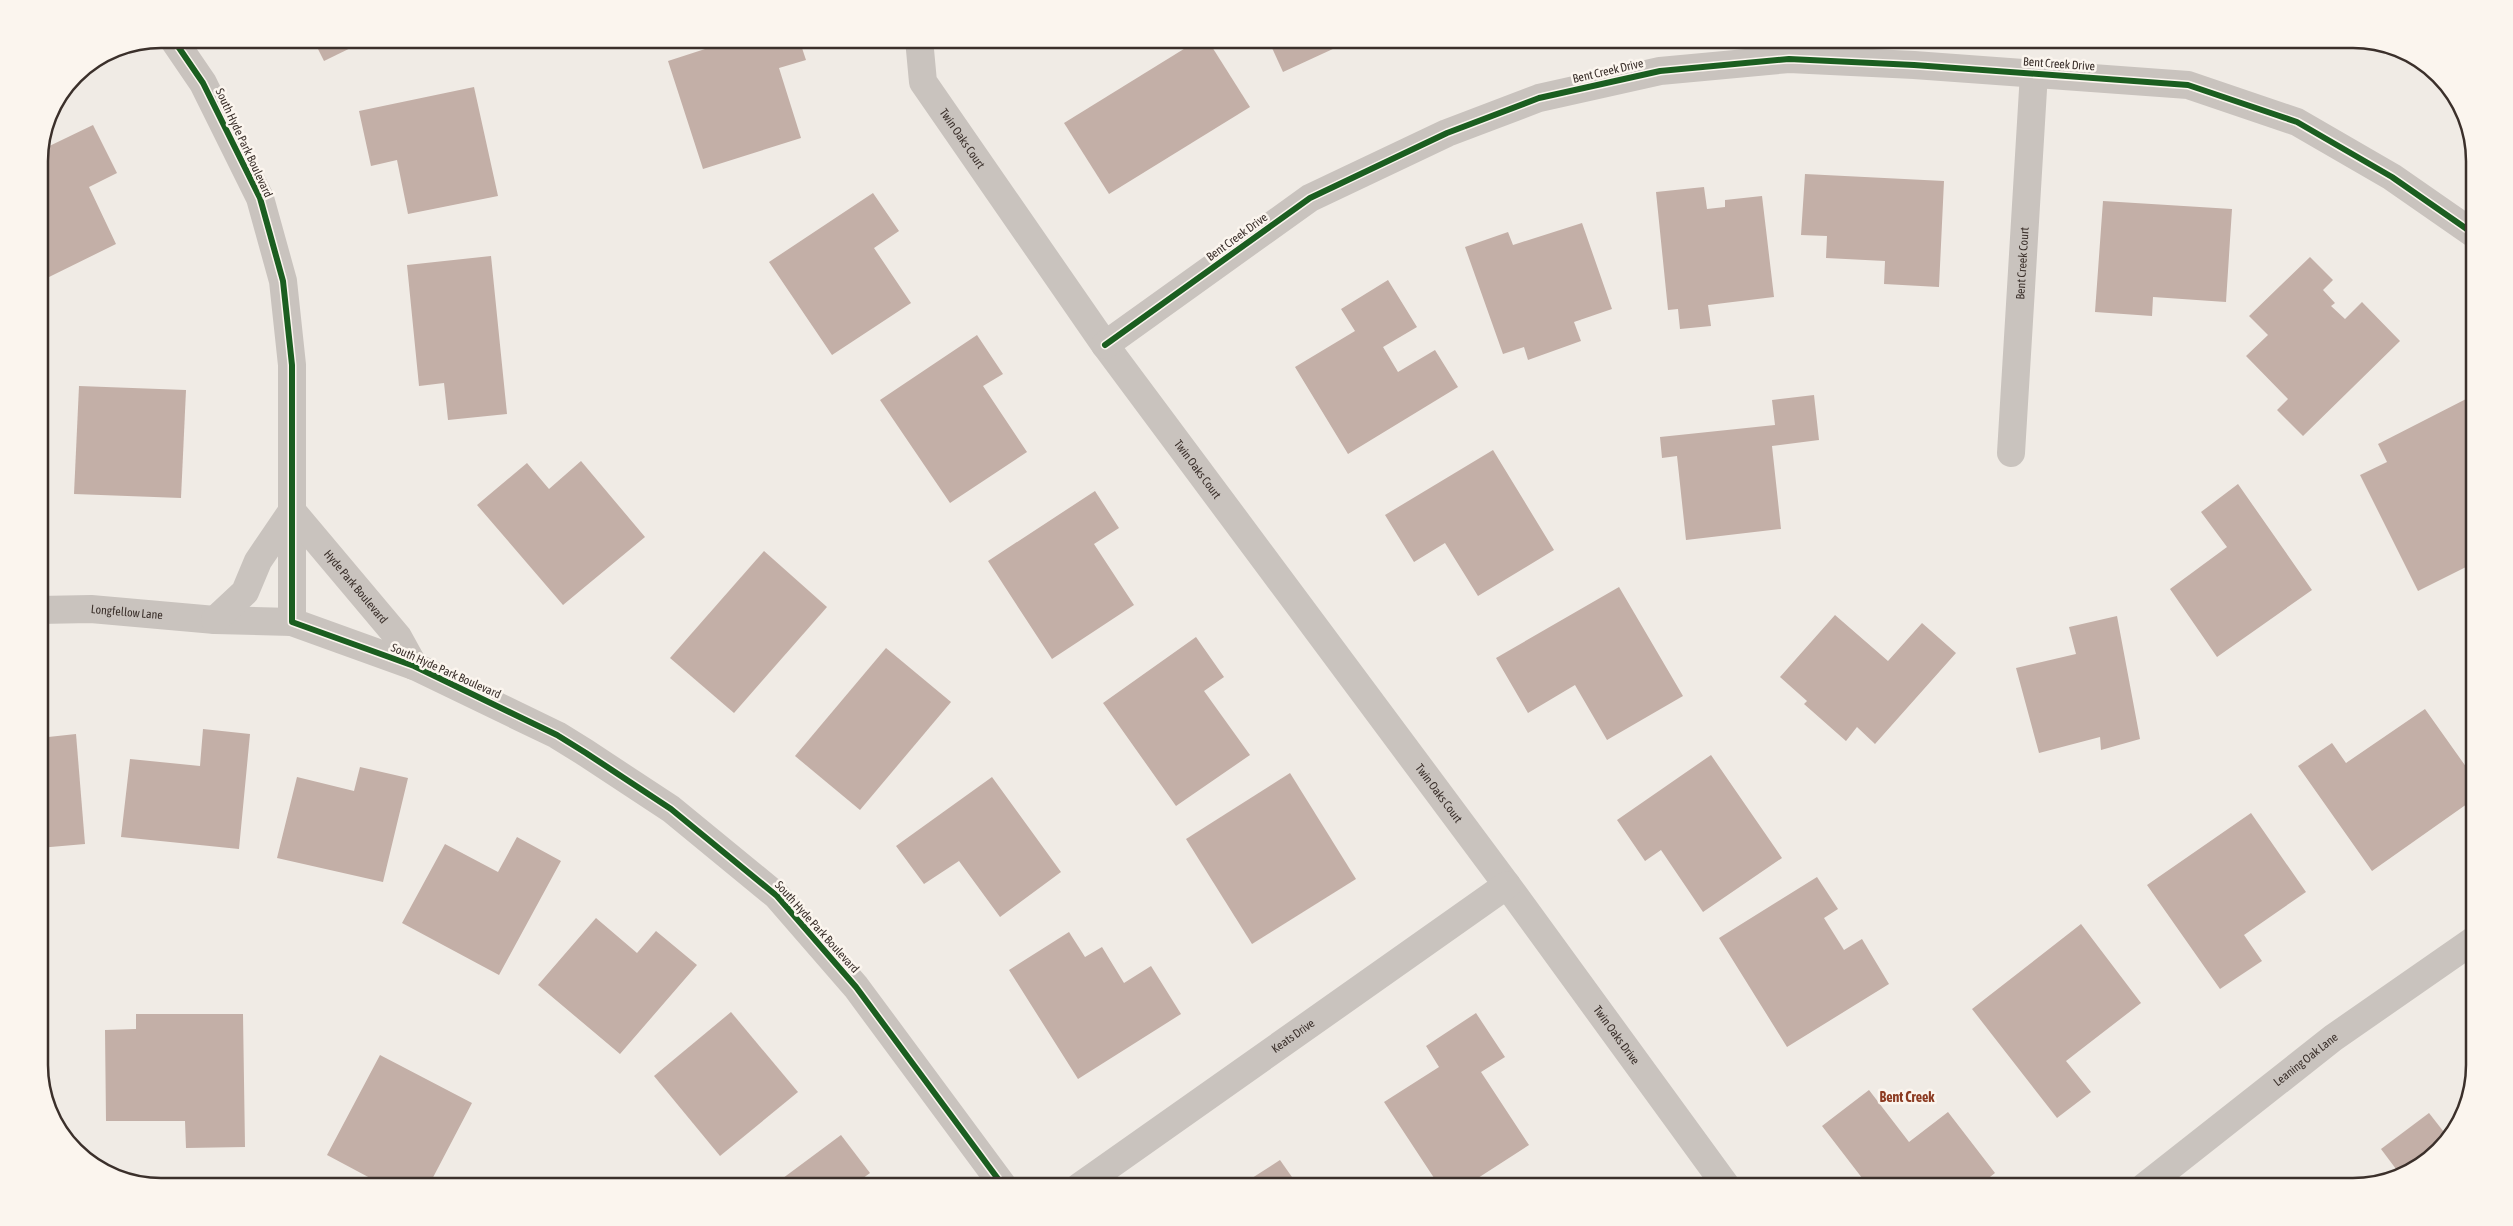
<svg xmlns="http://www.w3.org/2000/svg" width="2513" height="1226" viewBox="0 0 2513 1226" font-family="'Asap Condensed',sans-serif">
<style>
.building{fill:#c3afa7}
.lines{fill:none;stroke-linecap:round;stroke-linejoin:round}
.street{stroke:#c9c3be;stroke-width:28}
.cycleway-casing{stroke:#fbf5ee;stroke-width:9}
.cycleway{stroke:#1b5e20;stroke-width:6}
.labels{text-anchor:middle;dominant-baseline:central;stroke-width:5;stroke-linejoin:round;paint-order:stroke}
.street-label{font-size:12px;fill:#3b302b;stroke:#fbf5ee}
.neighbourhood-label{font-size:14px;font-weight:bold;fill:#8c3b22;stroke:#fbf5ee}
.rim{fill:none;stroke:#3b302b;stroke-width:2.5}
</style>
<rect width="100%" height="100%" fill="#f0ebe5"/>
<!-- building -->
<g class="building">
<path d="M 313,39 L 369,39 L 324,61 Z"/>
<path d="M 736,39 L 799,39 L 806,60 L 779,68 L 801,138 L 703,169 L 668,61 Z"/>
<path d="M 1200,39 L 1207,39 L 1250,107 L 1109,194 L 1064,123 Z"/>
<path d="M 1268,39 L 1332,39 L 1335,48 L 1283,72 Z"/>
<path d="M 1347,39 L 1375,39 L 1351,49 Z"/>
<path d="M 474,87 L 498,196 L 408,214 L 397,160 L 371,166 L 359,111 Z"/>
<path d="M 93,125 L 117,173 L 89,187 L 116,244 L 45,279 L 39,267 L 39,151 Z"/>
<path d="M 1805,174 L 1944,181 L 1939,287 L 1884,284 L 1885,261 L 1826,258 L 1827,236 L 1801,235 Z"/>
<path d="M 1704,187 L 1707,209 L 1725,207 L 1725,200 L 1762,196 L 1774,297 L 1708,305 L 1711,326 L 1680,329 L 1678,309 L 1668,310 L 1656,192 Z"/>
<path d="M 873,193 L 899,231 L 874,248 L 911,303 L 832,355 L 769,262 Z"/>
<path d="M 2103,201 L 2232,209 L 2226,302 L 2153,297 L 2152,316 L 2095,312 Z"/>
<path d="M 1582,223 L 1612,309 L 1574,322 L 1581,341 L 1528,360 L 1524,347 L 1503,354 L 1465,247 L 1508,232 L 1513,245 Z"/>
<path d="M 491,256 L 507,414 L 448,420 L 444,383 L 419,386 L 407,265 Z"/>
<path d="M 2310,257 L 2333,280 L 2323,290 L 2335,303 L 2331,306 L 2345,319 L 2362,302 L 2400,341 L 2303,436 L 2277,410 L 2288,399 L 2246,356 L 2268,335 L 2249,316 Z"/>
<path d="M 1388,280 L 1417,327 L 1383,347 L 1398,372 L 1435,350 L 1458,387 L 1348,454 L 1295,367 L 1355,331 L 1341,309 Z"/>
<path d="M 977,335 L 1003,374 L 983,386 L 1027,452 L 950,503 L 880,400 Z"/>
<path d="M 79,386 L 186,390 L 181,498 L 74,494 Z"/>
<path d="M 1814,395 L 1819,440 L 1772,446 L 1781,529 L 1686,540 L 1677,456 L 1662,458 L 1660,437 L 1775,425 L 1772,400 Z"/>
<path d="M 2468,398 L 2474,410 L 2474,563 L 2418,591 L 2360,475 L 2387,462 L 2378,444 Z"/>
<path d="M 1493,450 L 1554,550 L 1478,596 L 1445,543 L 1414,562 L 1385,515 Z"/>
<path d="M 581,461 L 645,537 L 563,605 L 477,505 L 527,463 L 549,489 Z"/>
<path d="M 2238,484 L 2312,590 L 2217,657 L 2170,589 L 2227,547 L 2201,512 Z"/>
<path d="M 1095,491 L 1119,528 L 1094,544 L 1134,605 L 1052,659 L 988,561 Z"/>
<path d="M 764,551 L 827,607 L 734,713 L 670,658 Z"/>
<path d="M 1619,587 L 1683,696 L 1607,740 L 1575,685 L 1528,713 L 1496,658 Z"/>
<path d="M 1835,615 L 1888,661 L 1922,623 L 1956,653 L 1875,744 L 1857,727 L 1846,741 L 1804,704 L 1807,701 L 1780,677 Z"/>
<path d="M 2117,616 L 2140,739 L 2101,750 L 2100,737 L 2039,753 L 2016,668 L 2076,654 L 2069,627 Z"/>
<path d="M 1196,637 L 1224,677 L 1204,691 L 1250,755 L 1176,806 L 1103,703 Z"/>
<path d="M 886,648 L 951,702 L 860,810 L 795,756 Z"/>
<path d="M 2425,709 L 2474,778 L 2474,799 L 2372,871 L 2298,766 L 2332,743 L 2346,763 Z"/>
<path d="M 203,729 L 250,734 L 239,849 L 121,837 L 130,759 L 200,766 Z"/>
<path d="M 76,734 L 85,844 L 39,848 L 39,738 Z"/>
<path d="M 1711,755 L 1782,858 L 1703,912 L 1661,850 L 1645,861 L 1617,820 Z"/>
<path d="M 360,767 L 408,778 L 383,882 L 277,858 L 297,777 L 354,791 Z"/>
<path d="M 1290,773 L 1356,879 L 1252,944 L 1186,839 Z"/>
<path d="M 992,777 L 1061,872 L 1000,917 L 959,861 L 924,884 L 896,846 Z"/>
<path d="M 2251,813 L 2306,892 L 2244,935 L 2262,961 L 2220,989 L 2147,885 Z"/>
<path d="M 517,837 L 561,861 L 499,975 L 402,923 L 445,844 L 498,872 Z"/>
<path d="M 1817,877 L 1838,909 L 1824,918 L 1844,950 L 1862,939 L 1889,984 L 1787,1047 L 1719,938 Z"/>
<path d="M 596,918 L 637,953 L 656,931 L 697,965 L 620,1054 L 538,985 Z"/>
<path d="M 2081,924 L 2141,1003 L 2066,1061 L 2091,1092 L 2057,1118 L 1972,1009 Z"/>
<path d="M 1069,932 L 1085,957 L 1102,947 L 1124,983 L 1151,966 L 1181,1014 L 1078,1079 L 1009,970 Z"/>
<path d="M 731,1012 L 798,1092 L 720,1156 L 654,1076 Z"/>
<path d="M 1476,1013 L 1505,1057 L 1481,1072 L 1529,1145 L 1464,1187 L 1440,1187 L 1384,1102 L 1439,1067 L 1426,1046 Z"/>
<path d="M 136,1014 L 243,1014 L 245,1147 L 186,1148 L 185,1121 L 106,1121 L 105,1030 L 136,1029 Z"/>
<path d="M 380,1055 L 472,1103 L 428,1187 L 367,1187 L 372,1179 L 327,1155 Z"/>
<path d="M 1869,1090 L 1909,1142 L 1948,1112 L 1995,1173 L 1977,1187 L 1869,1187 L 1822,1126 Z"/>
<path d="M 2429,1113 L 2447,1136 L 2420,1167 L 2399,1173 L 2381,1149 Z"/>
<path d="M 841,1135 L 870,1173 L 851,1187 L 771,1187 Z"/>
<path d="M 1280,1160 L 1299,1187 L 1238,1187 Z"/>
</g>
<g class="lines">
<!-- street -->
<g class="street">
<path d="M 173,39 L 203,83 L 260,198 L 283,281 L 292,365 L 292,622 L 414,666 L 557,735 L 586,753 L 671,809 L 777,896 L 856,987 L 1004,1187"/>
<path id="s1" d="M 919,39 L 923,82 L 1105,345 L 1507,885 L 1727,1187"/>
<path d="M 1105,345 L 1310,198 L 1447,133 L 1539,98 L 1660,71 L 1789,59 L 1914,65 L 2188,85 L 2297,122 L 2392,177 L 2474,234"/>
<path id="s2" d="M 2011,453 L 2034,73"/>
<path id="s3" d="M 39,610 L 91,609 L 215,620 L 292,622"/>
<path id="s4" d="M 215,620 L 245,592 L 258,561 L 292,511 L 398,637 L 414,666"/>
<path id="s5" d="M 1079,1187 L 1507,885"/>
<path id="s6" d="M 2144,1187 L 2333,1038 L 2474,940"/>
</g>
<defs>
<g id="cycleway">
<path d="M 173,39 L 203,83 L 260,198 L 283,281 L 292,365 L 292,622 L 414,666 L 557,735 L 586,753 L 671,809 L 777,896 L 856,987 L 1004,1187"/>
<path d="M 1105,345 L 1310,198 L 1447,133 L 1539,98 L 1660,71 L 1789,59 L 1914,65 L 2188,85 L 2297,122 L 2392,177 L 2474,234"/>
</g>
</defs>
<!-- cycleway casing -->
<use href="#cycleway" class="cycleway-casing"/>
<!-- cycleway -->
<use href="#cycleway" class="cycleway"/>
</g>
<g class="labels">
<!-- street labels -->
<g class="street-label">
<text transform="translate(2059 64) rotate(4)">Bent Creek Drive</text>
<text transform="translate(1608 71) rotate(-13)">Bent Creek Drive</text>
<text stroke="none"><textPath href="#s1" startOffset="112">Twin Oaks Court</textPath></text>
<text transform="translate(244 143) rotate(65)">South Hyde Park Boulevard</text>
<text transform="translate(1237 237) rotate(-36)">Bent Creek Drive</text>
<text stroke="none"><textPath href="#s2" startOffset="190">Bent Creek Court</textPath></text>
<text stroke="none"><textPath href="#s1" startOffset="518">Twin Oaks Court</textPath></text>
<text stroke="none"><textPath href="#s4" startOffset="234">Hyde Park Boulevard</textPath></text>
<text stroke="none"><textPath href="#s3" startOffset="88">Longfellow Lane</textPath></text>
<text transform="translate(446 671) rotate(24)">South Hyde Park Boulevard</text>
<text stroke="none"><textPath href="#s1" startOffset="922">Twin Oaks Court</textPath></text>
<text transform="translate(817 927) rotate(48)">South Hyde Park Boulevard</text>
<text stroke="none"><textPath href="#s5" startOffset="262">Keats Drive</textPath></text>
<text stroke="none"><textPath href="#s1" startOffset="1222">Twin Oaks Drive</textPath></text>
<text stroke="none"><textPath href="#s6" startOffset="206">Leaning Oak Lane</textPath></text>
</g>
<!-- neighbourhood labels -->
<g class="neighbourhood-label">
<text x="1907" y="1097">Bent Creek</text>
</g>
</g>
<!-- crop -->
<path d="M0 0H2513V1226H0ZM161 48H2353A113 113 0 0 1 2466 161V1065A113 113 0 0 1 2353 1178H161A113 113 0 0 1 48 1065V161A113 113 0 0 1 161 48Z" fill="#fbf5ee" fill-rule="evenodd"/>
<path class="rim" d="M161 48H2353A113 113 0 0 1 2466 161V1065A113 113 0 0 1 2353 1178H161A113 113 0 0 1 48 1065V161A113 113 0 0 1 161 48Z"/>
</svg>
